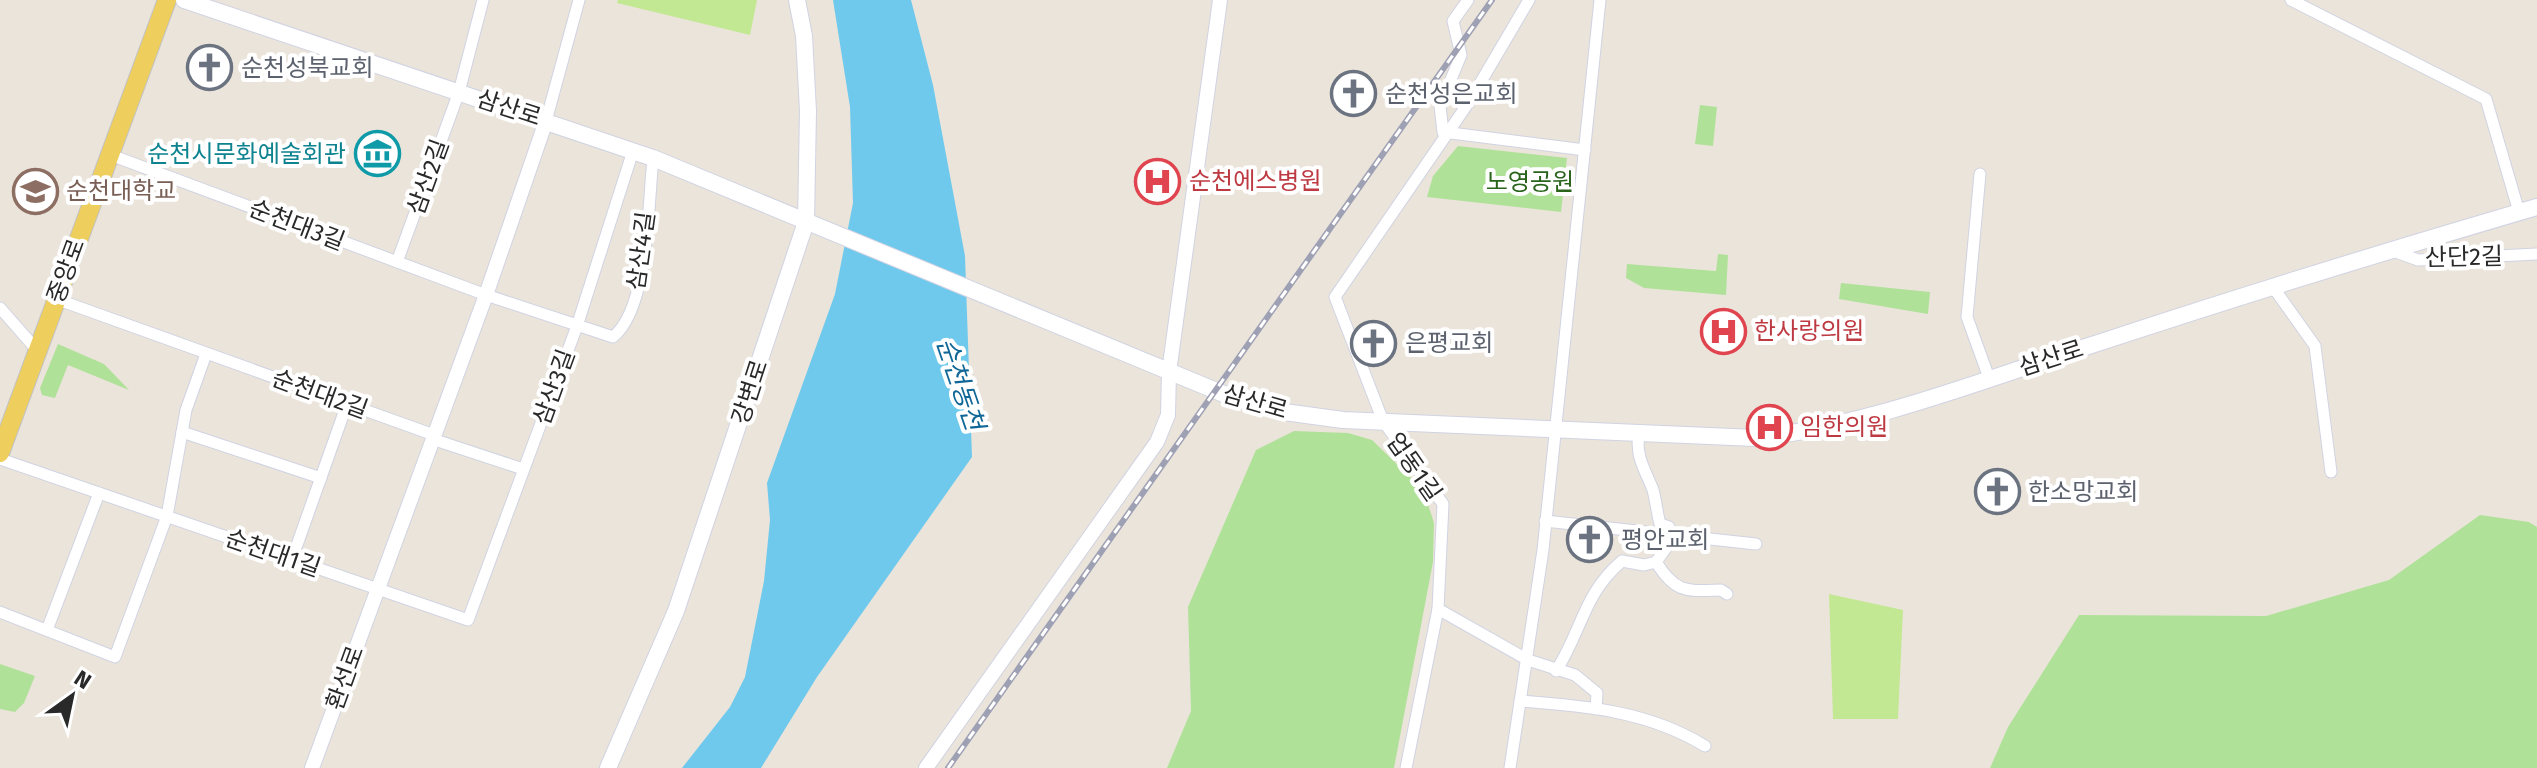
<svg xmlns="http://www.w3.org/2000/svg" width="2537" height="768" viewBox="0 0 2537 768" font-family="'Fira Sans','Noto Sans KR',sans-serif">
<style>
.green{fill:#b0e198}
.pitch{fill:#c3e893}
.water{fill:#6fc9ec}
.lines{fill:none;stroke-linecap:round;stroke-linejoin:round}
.minor-casing{stroke:#d0d3e2;stroke-width:13}
.tertiary-casing{stroke:#d0d3e2;stroke-width:16}
.secondary-casing{stroke:#d0d3e2;stroke-width:18}
.primary-casing{stroke:#c3c3c3;stroke-width:20}
.minor{stroke:#fff;stroke-width:11}
.tertiary{stroke:#fff;stroke-width:14}
.secondary{stroke:#fff;stroke-width:16}
.primary{stroke:#eece5d;stroke-width:18}
.rail-casing{stroke:#9ea0b3;stroke-width:6}
.rail{stroke:#fff;stroke-width:3;stroke-dasharray:9;stroke-linecap:butt}
.labels{text-anchor:middle;dominant-baseline:central;stroke-width:8;stroke-linejoin:round;paint-order:stroke}
.worship-label{font-size:24px;fill:#5b616d;stroke:#fff;text-anchor:start}
.street-label{font-size:24px;fill:#292929;stroke:#fff}
.culture-label{font-size:24px;fill:#0d838f;stroke:#fff;text-anchor:end}
.health-label{font-size:24px;fill:#be3a42;stroke:#fff;text-anchor:start}
.park-label{font-size:24px;fill:#29641b;stroke:#fff}
.education-label{font-size:24px;fill:#785e54;stroke:#fff;text-anchor:start}
.water-label{font-size:26px;font-style:italic;fill:#106696;stroke:#fff}
</style>
<rect width="100%" height="100%" fill="#ebe4db"/>
<!-- green -->
<g class="green">
<path d="M 1700,105 L 1717,107 L 1713,146 L 1695,144 Z"/>
<path d="M 1458,146 L 1567,158 L 1561,212 L 1427,197 L 1433,176 Z"/>
<path d="M 1718,254 L 1728,255 L 1726,295 L 1644,288 L 1626,278 L 1627,264 L 1716,271 Z"/>
<path d="M 1841,283 L 1930,292 L 1928,314 L 1839,299 Z"/>
<path d="M 58,344 L 104,364 L 129,390 L 68,365 L 55,398 L 42,395 L 40,388 Z"/>
<path d="M 1294,431 L 1348,433 L 1372,440 L 1423,489 L 1434,523 L 1433,562 L 1394,768 L 1167,768 L 1191,711 L 1188,607 L 1256,450 Z"/>
<path d="M 2480,515 L 2529,522 L 2537,527 L 2537,768 L 1990,768 L 2008,727 L 2079,615 L 2266,616 L 2389,580 Z"/>
<path d="M 0,664 L 35,676 L 24,703 L 15,712 L 0,709 Z"/>
</g>
<!-- pitch -->
<g class="pitch">
<path d="M 618,0 L 757,0 L 750,35 L 617,3 Z"/>
<path d="M 1829,594 L 1903,610 L 1898,719 L 1833,719 Z"/>
</g>
<!-- water -->
<path class="water" d="M 833,0 L 911,0 L 933,85 L 965,256 L 972,457 L 817,677 L 761,768 L 682,768 L 730,707 L 745,677 L 764,581 L 770,520 L 767,483 L 835,294 L 853,203 L 850,107 Z"/>
<g class="lines">
<defs>
<g id="minor">
<path d="M 1468,0 L 1453,21 L 1461,55 L 1440,106 L 1443,132 L 1585,150"/>
<path d="M 2291,0 L 2486,99 L 2519,212"/>
<path d="M 546,121 L 579,0"/>
<path d="M 108,154 L 486,295 L 613,337 C 649,308 648,204 653,158"/>
<path d="M 1980,174 L 1967,317 L 1989,378"/>
<path d="M 2393,251 L 2418,260 L 2537,254"/>
<path d="M 397,262 L 459,92 L 483,0"/>
<path d="M 2273,287 L 2315,346 L 2331,472"/>
<path d="M 56,299 L 434,435"/>
<path d="M 0,308 L 37,350"/>
<path d="M 182,432 L 321,478"/>
<path d="M 1639,433 C 1635,457 1645,469 1653,490 C 1656,501 1657,513 1660,524 L 1669,527 L 1673,538 L 1656,562 C 1676,594 1687,591 1721,590 L 1727,594"/>
<path d="M 432,439 L 523,469"/>
<path d="M 0,459 L 468,620 L 577,326 L 633,151"/>
<path d="M 1545,521 L 1756,544"/>
<path d="M 292,559 L 347,404"/>
<path d="M 1438,609 L 1528,660 L 1575,675 L 1597,693 L 1596,709"/>
<path d="M 0,612 L 115,657 L 167,516 L 186,410 L 206,354"/>
<path d="M 47,630 L 99,493"/>
<path d="M 1556,671 C 1582,631 1583,594 1622,561 L 1644,565 L 1656,562"/>
<path d="M 1520,701 C 1586,706 1648,711 1705,746"/>
<path d="M 1406,768 L 1438,609 L 1443,504 L 1383,421 L 1335,297 L 1469,102 L 1529,0"/>
<path d="M 1510,768 L 1543,550 L 1600,0"/>
</g>
<g id="tertiary">
<path d="M 312,768 L 486,295 L 546,121"/>
<path d="M 926,768 L 1157,442 L 1168,415 L 1169,372 L 1220,0"/>
</g>
<g id="secondary">
<path d="M 184,0 L 653,158 L 1231,397 L 1284,412 L 1343,420 L 1755,438 C 1869,426 1988,378 2098,343 C 2243,295 2390,250 2537,207"/>
<path d="M 608,768 L 676,611 L 806,222 L 808,111 L 804,36 L 797,0"/>
</g>
<path id="primary" d="M 0,453 L 167,0"/>
</defs>
<!-- minor casing -->
<use href="#minor" class="minor-casing"/>
<!-- tertiary casing -->
<use href="#tertiary" class="tertiary-casing"/>
<!-- secondary casing -->
<use href="#secondary" class="secondary-casing"/>
<!-- primary casing -->
<use href="#primary" class="primary-casing"/>
<!-- minor -->
<use href="#minor" class="minor"/>
<!-- tertiary -->
<use href="#tertiary" class="tertiary"/>
<!-- secondary -->
<use href="#secondary" class="secondary"/>
<!-- primary -->
<use href="#primary" class="primary"/>
<defs>
<path id="rail" d="M 948,768 L 1492,0"/>
</defs>
<!-- rail casing -->
<use href="#rail" class="rail-casing"/>
<!-- rail -->
<use href="#rail" class="rail"/>
</g>
<!-- icons -->
<defs>
<symbol id="church-ring" viewBox="-11 -11 22 22"><circle r="9.5" fill="#fff" stroke="#6b7280" stroke-width="1.5"/><path d="M-1.2-6h2.4v3.5h3.3v2.4h-3.3V6h-2.4V-.1h-3.3v-2.4h3.3Z" fill="#6b7280"/></symbol>
<symbol id="museum-ring" viewBox="-11 -11 22 22"><circle r="9.5" fill="#fff" stroke="#0f9aa8" stroke-width="1.5"/><path d="M0-6L6-3V-2H-6V-3ZM-5-1h2V3h-2ZM-1-1h2V3h-2ZM3-1h2V3H3ZM-6 4H6V6H-6Z" fill="#0f9aa8"/></symbol>
<symbol id="hospital-ring" viewBox="-11 -11 22 22"><circle r="9.5" fill="#fff" stroke="#e0444e" stroke-width="1.5"/><path d="M-5-5h3v3.5h4V-5h3V5h-3V1.5h-4V5h-3Z" fill="#e0444e"/></symbol>
<symbol id="university-ring" viewBox="-11 -11 22 22"><circle r="9.5" fill="#fff" stroke="#8d6e63" stroke-width="1.5"/><path d="M0-5L7-2L0 1L-7-2ZM-4 1L0 2.5L4 1V4Q0 6-4 4Z" fill="#8d6e63"/></symbol>
</defs>
<g fill-rule="evenodd">
<use href="#church-ring" x="184" y="42" width="51" height="51"/>
<use href="#church-ring" x="1328" y="68" width="51" height="51"/>
<use href="#museum-ring" x="352" y="128" width="51" height="51"/>
<use href="#hospital-ring" x="1132" y="156" width="51" height="51"/>
<use href="#university-ring" x="10" y="166" width="51" height="51"/>
<use href="#hospital-ring" x="1698" y="306" width="51" height="51"/>
<use href="#church-ring" x="1348" y="318" width="51" height="51"/>
<use href="#hospital-ring" x="1744" y="402" width="51" height="51"/>
<use href="#church-ring" x="1972" y="466" width="51" height="51"/>
<use href="#church-ring" x="1564" y="514" width="51" height="51"/>
</g>
<g class="labels">
<!-- worship labels -->
<g class="worship-label">
<text x="241" y="68">순천성북교회</text>
<text x="1385" y="94">순천성은교회</text>
<text x="1405" y="343">은평교회</text>
<text x="2028" y="492">한소망교회</text>
<text x="1621" y="540">평안교회</text>
</g>
<!-- street labels -->
<g class="street-label">
<text transform="translate(509 108) rotate(18)">삼산로</text>
<text transform="translate(428 177) rotate(-70)">삼산2길</text>
<text transform="translate(297 225) rotate(21)">순천대3길</text>
<text transform="translate(641 251) rotate(-82)">삼산4길</text>
<text transform="translate(2464 257) rotate(-1)">산단2길</text>
<text transform="translate(66 271) rotate(-70)">중앙로</text>
<text transform="translate(2051 358) rotate(-18)">삼산로</text>
<text transform="translate(554 387) rotate(-70)">삼산3길</text>
<text transform="translate(750 392) rotate(-72)">강변로</text>
<text transform="translate(320 394) rotate(20)">순천대2길</text>
<text transform="translate(1255 402) rotate(16)">삼산로</text>
<text transform="translate(1414 467) rotate(55)">업동1길</text>
<text transform="translate(273 553) rotate(19)">순천대1길</text>
<text transform="translate(345 678) rotate(-70)">환선로</text>
</g>
<!-- culture labels -->
<g class="culture-label">
<text x="346" y="154">순천시문화예술회관</text>
</g>
<!-- health labels -->
<g class="health-label">
<text x="1189" y="181">순천에스병원</text>
<text x="1754" y="331">한사랑의원</text>
<text x="1800" y="427">임한의원</text>
</g>
<!-- park labels -->
<g class="park-label">
<text x="1530" y="182">노영공원</text>
</g>
<!-- education labels -->
<g class="education-label">
<text x="66" y="191">순천대학교</text>
</g>
<!-- water labels -->
<g class="water-label">
<text transform="translate(960 384) rotate(71)">순천동천</text>
</g>
</g>
<!-- north arrow -->
<g transform="translate(72 696) rotate(33)" stroke="#ffffff" stroke-width="6" paint-order="stroke">
<path d="M0-6L14 30L0 20L-14 30Z" fill="#292929"/>
<text y="-12" font-size="22" font-weight="bold" text-anchor="middle" fill="#292929">N</text>
</g>
</svg>
